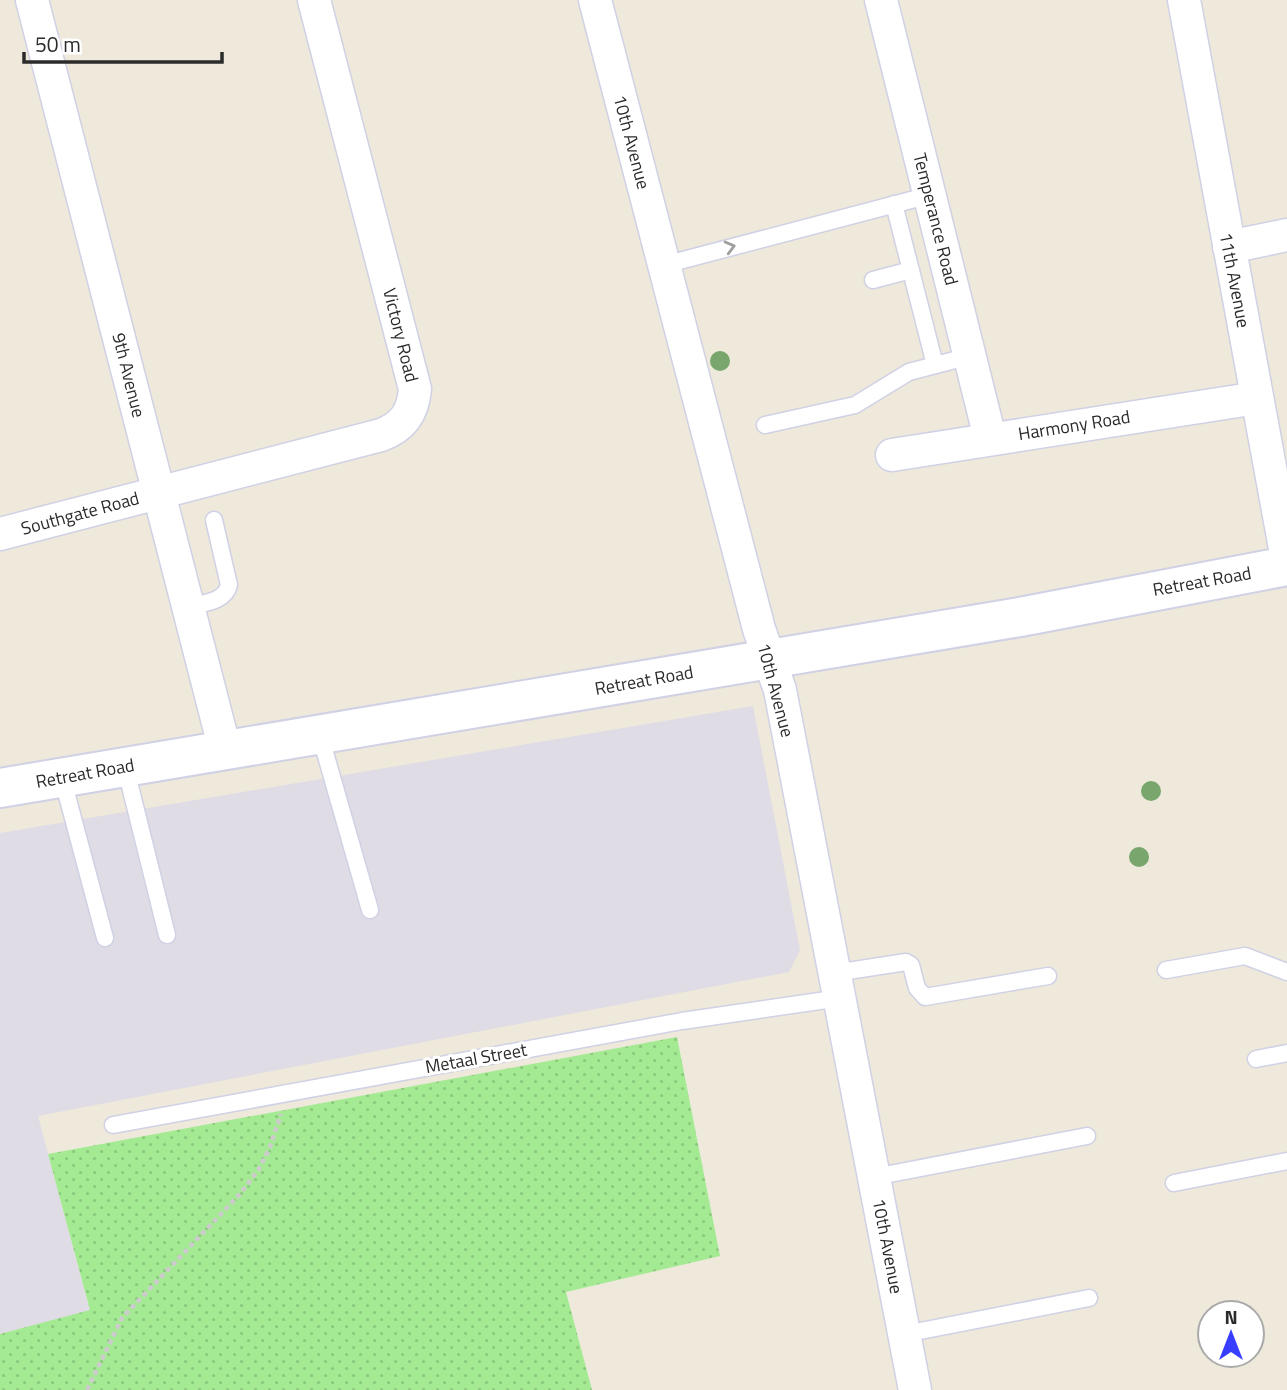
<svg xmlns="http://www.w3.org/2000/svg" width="1287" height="1390" viewBox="0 0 1287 1390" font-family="'Titillium Web',sans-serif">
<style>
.industrial{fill:#e0dce6}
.grass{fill:url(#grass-dots)}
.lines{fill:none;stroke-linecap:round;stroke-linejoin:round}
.lane-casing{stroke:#d0d1e5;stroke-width:19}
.street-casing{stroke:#d0d1e5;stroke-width:35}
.secondary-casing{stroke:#d0d1e5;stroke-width:42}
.path{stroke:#ccc;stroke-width:4.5;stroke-dasharray:5 3.5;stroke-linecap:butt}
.lane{stroke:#fff;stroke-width:16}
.street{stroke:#fff;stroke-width:32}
.secondary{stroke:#fff;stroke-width:38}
.tree{fill:#78a66d}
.oneway{stroke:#a0a0a0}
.labels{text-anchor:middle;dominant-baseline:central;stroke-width:6;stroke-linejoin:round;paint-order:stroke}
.street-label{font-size:18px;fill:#2b2b2b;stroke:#fff}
</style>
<defs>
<pattern id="grass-dots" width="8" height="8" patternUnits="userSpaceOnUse" patternTransform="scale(1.75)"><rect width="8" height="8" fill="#a3ea92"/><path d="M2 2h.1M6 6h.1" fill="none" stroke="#8cc97e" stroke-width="1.8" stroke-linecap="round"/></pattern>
</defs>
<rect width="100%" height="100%" fill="#eee9db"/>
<!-- industrial -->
<path class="industrial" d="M 753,706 L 800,950 L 789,972 L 38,1116 L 90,1311 L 0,1334 L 0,833 Z"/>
<!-- grass -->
<path class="grass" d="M 677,1037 L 720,1256 L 566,1292 L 592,1390 L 0,1390 L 0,1334 L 90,1310 L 48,1154 Z"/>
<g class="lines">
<defs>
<g id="lane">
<path d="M 894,204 L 935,365"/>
<path d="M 664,265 L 930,195"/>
<path d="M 873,280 L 911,270"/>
<path d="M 765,425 L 855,405 L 909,372 L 970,356"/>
<path d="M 188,607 C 203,603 225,602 229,585 L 214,520"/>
<path d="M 320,735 L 370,910"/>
<path d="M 125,766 L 167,935"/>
<path d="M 62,777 L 105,938"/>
<path d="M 1166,970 L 1245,956 L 1287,972"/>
<path d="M 835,973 L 906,962 L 911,965 L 917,988 L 925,997 L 1048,976"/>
<path d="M 1256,1059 L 1287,1053"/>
<path d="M 113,1125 L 682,1021 L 840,998"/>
<path d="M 874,1177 L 1087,1136"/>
<path d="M 1174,1183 L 1287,1161"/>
<path d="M 905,1334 L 1089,1298"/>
</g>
<g id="street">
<path d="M 32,0 L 225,750"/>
<path d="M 595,0 L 759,629 L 780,690 L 915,1390"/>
<path d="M 881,0 L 990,438"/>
<path d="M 1184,0 L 1287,559"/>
<path d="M 1229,247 L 1287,235"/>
<path d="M 892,455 L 1257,398"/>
<path d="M 0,534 L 381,435 C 403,427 413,413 415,389 L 314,0"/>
</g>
<path id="secondary" d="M 0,788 L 1020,617 L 1287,566"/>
</defs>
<!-- lane casing -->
<use href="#lane" class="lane-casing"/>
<!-- street casing -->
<use href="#street" class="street-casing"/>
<!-- secondary casing -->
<use href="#secondary" class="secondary-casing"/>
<!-- path -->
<path class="path" d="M 87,1390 L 122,1318 L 240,1194 L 259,1169 L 270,1147 L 281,1114"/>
<!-- lane -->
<use href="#lane" class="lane"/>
<!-- street -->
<use href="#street" class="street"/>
<!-- secondary -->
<use href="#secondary" class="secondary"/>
</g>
<!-- trees -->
<g class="tree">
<circle cx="720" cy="361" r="10"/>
<circle cx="1151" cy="791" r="10"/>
<circle cx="1139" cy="857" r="10"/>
</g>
<!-- one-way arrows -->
<defs><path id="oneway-chevron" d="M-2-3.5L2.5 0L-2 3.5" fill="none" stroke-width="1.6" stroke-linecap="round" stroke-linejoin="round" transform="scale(1.75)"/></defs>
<use class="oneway" href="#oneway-chevron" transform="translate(730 247) rotate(-15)"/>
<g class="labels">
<!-- street labels -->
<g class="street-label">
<text transform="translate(632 142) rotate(75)">10th Avenue</text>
<text transform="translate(936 219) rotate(76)">Temperance Road</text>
<text transform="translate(1235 280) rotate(79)">11th Avenue</text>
<text transform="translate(401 335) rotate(76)">Victory Road</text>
<text transform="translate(129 375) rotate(76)">9th Avenue</text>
<text transform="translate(1074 425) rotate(-9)">Harmony Road</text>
<text transform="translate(80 513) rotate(-15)">Southgate Road</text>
<text transform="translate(1202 581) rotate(-10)">Retreat Road</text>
<text transform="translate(644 680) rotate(-10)">Retreat Road</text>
<text transform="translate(776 690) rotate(75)">10th Avenue</text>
<text transform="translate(85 773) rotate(-10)">Retreat Road</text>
<text transform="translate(476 1058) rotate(-10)">Metaal Street</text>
<text transform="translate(888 1246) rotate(79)">10th Avenue</text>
</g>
</g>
<!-- north arrow -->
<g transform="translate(1231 1334)"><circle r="33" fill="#ffffff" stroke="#aaaaaa" stroke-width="2"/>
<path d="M0-5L12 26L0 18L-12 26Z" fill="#373eff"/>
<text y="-10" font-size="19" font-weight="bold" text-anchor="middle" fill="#2b2b2b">N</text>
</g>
<!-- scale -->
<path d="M24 52v10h198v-10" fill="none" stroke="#2b2b2b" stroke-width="3.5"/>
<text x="35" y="52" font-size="21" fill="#2b2b2b" stroke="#ffffff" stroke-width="5" paint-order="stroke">50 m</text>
</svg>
